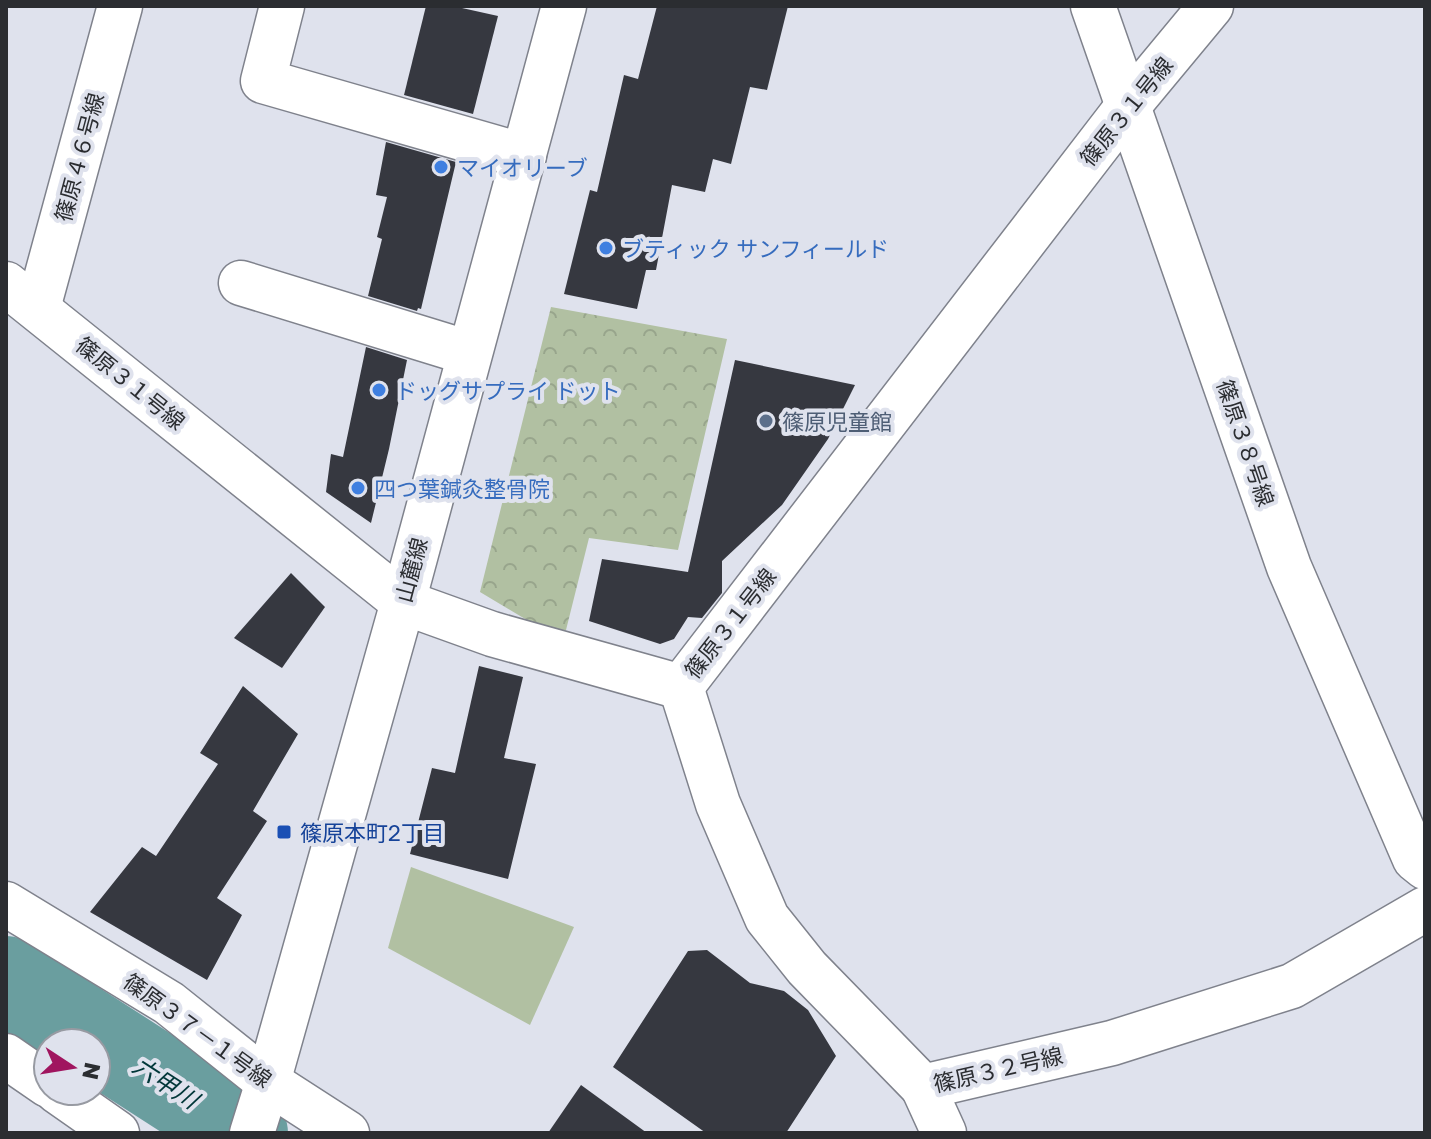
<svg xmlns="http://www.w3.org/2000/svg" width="1431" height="1139" viewBox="0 0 1431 1139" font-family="'Golos Text','Noto Sans JP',sans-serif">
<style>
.green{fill:#b1c0a2}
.park{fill:url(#park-crowns)}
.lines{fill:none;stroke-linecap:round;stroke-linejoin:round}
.river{stroke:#6a9e9f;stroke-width:88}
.building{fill:#363840}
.minor-casing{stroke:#7f828c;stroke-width:47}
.major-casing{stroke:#7f828c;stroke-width:47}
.minor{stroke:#fff;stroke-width:44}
.major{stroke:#fff;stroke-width:44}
.shop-dot{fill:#3f7fe0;stroke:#dfe2ed;stroke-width:3}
.service-dot{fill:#5c6f8a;stroke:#dfe2ed;stroke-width:3}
.transit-dot{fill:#1a4fb4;stroke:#dfe2ed;stroke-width:3}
.labels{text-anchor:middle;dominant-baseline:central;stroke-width:8;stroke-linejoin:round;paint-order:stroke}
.street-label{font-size:22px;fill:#2b2d31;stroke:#dfe2ed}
.shop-label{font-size:22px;fill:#366cbe;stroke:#dfe2ed;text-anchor:start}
.service-label{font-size:22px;fill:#4e5e75;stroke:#dfe2ed;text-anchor:start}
.transit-label{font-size:22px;fill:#164399;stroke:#dfe2ed;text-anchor:start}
.water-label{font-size:24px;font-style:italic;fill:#023739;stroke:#dfe2ed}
</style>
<defs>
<pattern id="park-crowns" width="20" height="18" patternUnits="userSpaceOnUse" patternTransform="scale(2)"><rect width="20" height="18" fill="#b1c0a2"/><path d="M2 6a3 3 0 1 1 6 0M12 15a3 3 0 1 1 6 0" fill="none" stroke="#98a58c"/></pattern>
</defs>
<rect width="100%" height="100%" fill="#dfe2ed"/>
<!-- green -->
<path class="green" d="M 411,867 L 574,927 L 530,1025 L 388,948 Z"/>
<!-- park -->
<path class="park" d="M 551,307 L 727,339 L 678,550 L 589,538 L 566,630 L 542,629 L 480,592 Z"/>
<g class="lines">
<!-- river -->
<path class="river" d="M 6,980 L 244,1133"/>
</g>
<!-- building -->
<g class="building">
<path d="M 426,6 L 453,6 L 498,16 L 473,114 L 404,95 Z"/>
<path d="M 657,6 L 788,6 L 767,90 L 750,87 L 731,164 L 713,159 L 705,192 L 672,185 L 656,270 L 646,270 L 637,309 L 564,294 L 590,190 L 597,192 L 624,75 L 638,79 Z"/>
<path d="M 386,142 L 456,162 L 421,309 L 418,308 L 417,311 L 368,296 L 382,239 L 377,237 L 387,197 L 376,195 Z"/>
<path d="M 366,347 L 407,360 L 389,449 L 371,523 L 326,492 L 331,454 L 343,457 Z"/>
<path d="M 735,360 L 855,385 L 828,439 L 782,505 L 722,561 L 722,593 L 702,618 L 688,617 L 674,639 L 660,644 L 589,621 L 602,559 L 688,572 Z"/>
<path d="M 291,573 L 325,607 L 282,668 L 234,638 Z"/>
<path d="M 479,666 L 523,677 L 504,758 L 536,764 L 508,879 L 410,854 L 432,768 L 455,773 Z"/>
<path d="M 243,686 L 298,734 L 253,811 L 267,821 L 217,898 L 242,915 L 207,980 L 90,912 L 142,847 L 156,856 L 218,764 L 200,753 Z"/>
<path d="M 707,950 L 750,983 L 784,991 L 808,1010 L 836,1056 L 786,1133 L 706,1133 L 613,1067 L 688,951 Z"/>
<path d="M 581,1085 L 647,1133 L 548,1133 Z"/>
</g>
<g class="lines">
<defs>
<g id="minor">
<path d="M 282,6 L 263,81 L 524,156"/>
<path d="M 1093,6 L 1289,567 L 1415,859 L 1425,867"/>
<path d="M 241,283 L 469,353"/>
<path d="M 6,284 L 403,602 L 492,634 L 681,687"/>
<path d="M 38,308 L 120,6"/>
<path d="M 681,687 L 718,804 L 767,918 L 807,968 L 923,1087 L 1112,1043 L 1292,986 L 1425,909"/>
<path d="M 681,687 L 1128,106 L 1211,6"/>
<path d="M 6,904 L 169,1003 L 268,1082 L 347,1133"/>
<path d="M 6,1056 L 48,1085"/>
<path d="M 923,1087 L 944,1133"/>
<path d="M 57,1091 L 117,1133"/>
</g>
<path id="major" d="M 252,1133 L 268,1082 L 403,602 L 564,6"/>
</defs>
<!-- minor casing -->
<use href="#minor" class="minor-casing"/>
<!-- major casing -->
<use href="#major" class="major-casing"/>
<!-- minor -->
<use href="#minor" class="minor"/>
<!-- major -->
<use href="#major" class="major"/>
</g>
<!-- markers -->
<g class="shop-dot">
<circle cx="441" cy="167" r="8"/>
<circle cx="606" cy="248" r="8"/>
<circle cx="379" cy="390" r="8"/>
<circle cx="358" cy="488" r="8"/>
</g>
<circle class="service-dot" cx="766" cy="421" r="8"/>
<rect class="transit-dot" x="276" y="824" width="16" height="16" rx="4"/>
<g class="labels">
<!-- street labels -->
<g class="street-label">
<text transform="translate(1126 111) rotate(-51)">篠原３１号線</text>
<text transform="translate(79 157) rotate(-75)">篠原４６号線</text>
<text transform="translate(131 383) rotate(39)">篠原３１号線</text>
<text transform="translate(1246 443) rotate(71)">篠原３８号線</text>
<text transform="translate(411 570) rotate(-75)">山麓線</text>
<text transform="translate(730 623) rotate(-52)">篠原３１号線</text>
<text transform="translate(198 1030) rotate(36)">篠原３７－１号線</text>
<text transform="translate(998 1069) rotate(-13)">篠原３２号線</text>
</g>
<!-- shop labels -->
<g class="shop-label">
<text x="457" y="167">マイオリーブ</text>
<text x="622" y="248">ブティック サンフィールド</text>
<text x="395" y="390">ドッグサプライ ドット</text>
<text x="374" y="488">四つ葉鍼灸整骨院</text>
</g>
<!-- service labels -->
<g class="service-label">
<text x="782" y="421">篠原児童館</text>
</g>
<!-- transit labels -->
<g class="transit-label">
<text x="300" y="832">篠原本町2丁目</text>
</g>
<!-- water labels -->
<g class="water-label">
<text transform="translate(166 1082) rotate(33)">六甲川</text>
</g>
</g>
<!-- border -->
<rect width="1431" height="1139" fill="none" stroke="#2b2d31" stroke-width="16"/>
<!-- north arrow -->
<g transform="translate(72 1067) rotate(102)"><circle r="38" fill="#dfe2ed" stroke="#979aa2" stroke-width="2"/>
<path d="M0-6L14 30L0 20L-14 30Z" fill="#a0155f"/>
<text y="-12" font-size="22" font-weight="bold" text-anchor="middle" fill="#2b2d31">N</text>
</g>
</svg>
